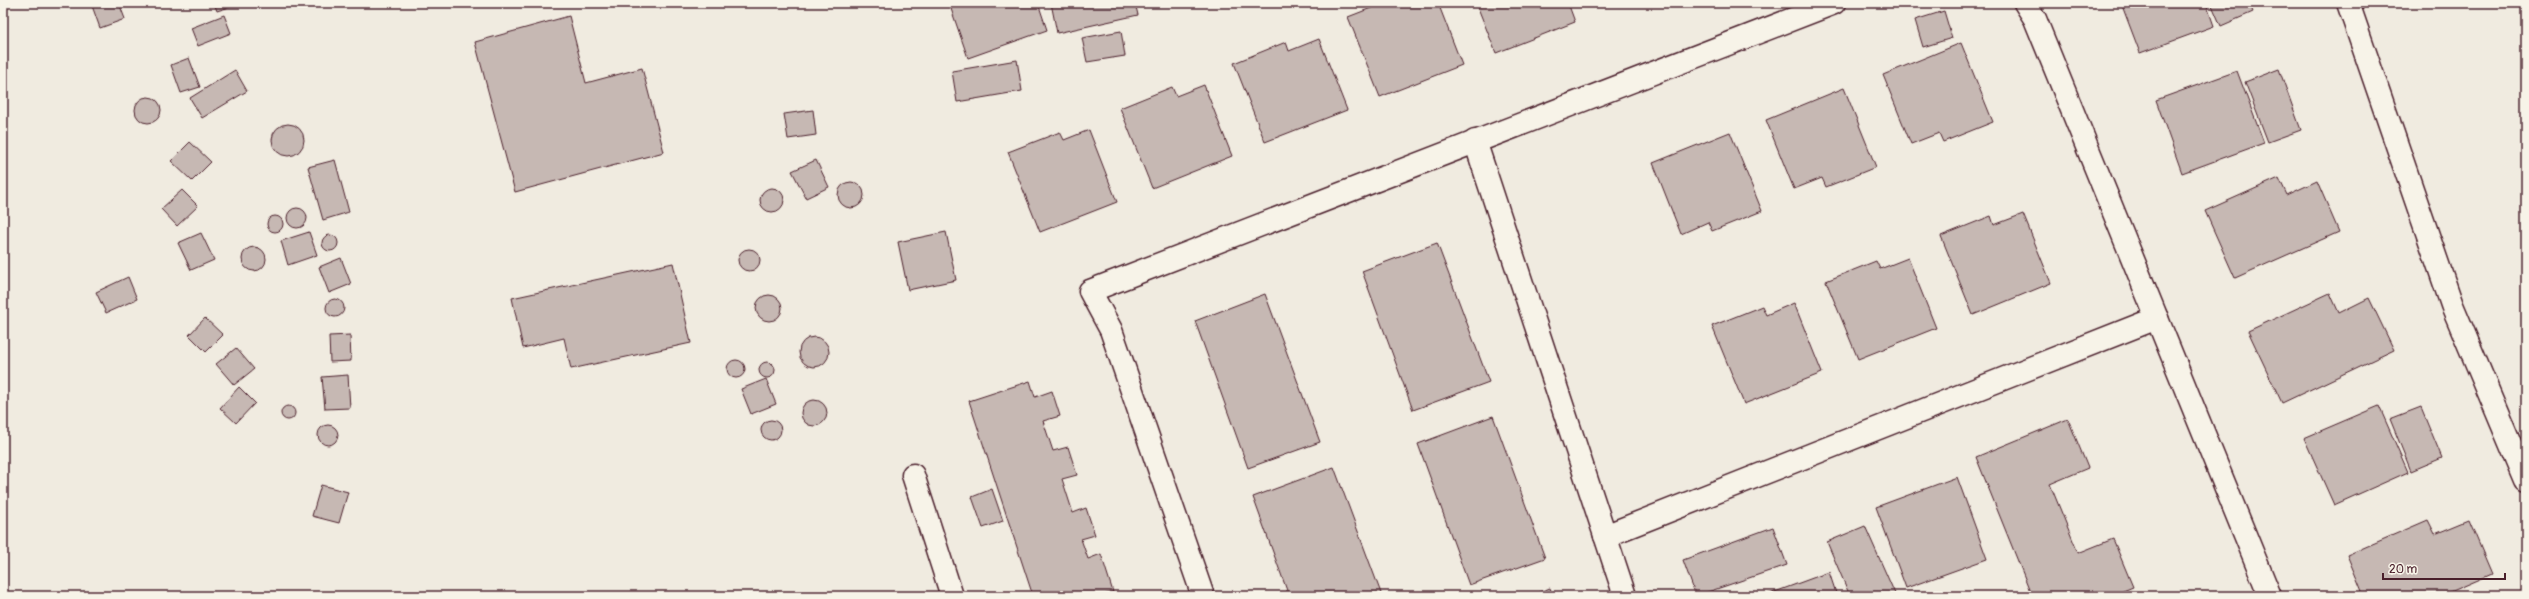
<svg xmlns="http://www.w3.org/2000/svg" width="2529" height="599" viewBox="0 0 2529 599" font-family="Pangolin,sans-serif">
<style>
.building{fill:#c6b8b3;stroke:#4a1f2b}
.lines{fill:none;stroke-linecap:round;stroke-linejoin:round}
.minor-casing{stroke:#4a1f2b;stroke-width:25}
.minor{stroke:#f7f3e8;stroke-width:22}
</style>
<rect width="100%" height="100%" fill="#f0ebe0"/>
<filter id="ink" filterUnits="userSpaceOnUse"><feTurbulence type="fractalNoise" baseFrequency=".025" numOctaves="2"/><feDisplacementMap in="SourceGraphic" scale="8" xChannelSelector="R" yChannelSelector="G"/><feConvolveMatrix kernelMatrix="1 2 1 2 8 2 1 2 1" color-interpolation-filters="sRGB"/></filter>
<g filter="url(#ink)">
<!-- building -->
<g class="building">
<path d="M 91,3 L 119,3 L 125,19 L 100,28 Z"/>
<path d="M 214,3 L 242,3 L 217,11 Z"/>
<path d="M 949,3 L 1038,3 L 1047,30 L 968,58 Z"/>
<path d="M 1051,3 L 1135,3 L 1138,15 L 1057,33 Z"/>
<path d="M 1384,3 L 1403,3 L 1404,6 L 1410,3 L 1438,3 L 1462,65 L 1380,97 L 1348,17 Z"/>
<path d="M 1476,3 L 1568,3 L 1575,22 L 1496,53 Z"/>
<path d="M 2121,3 L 2206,3 L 2214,26 L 2140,53 Z"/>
<path d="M 2211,3 L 2249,3 L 2253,12 L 2221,26 Z"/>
<path d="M 1944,11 L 1952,38 L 1923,47 L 1915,20 Z"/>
<path d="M 224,15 L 231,33 L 198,46 L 191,28 Z"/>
<path d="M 569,16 L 586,83 L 642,68 L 664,152 L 515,192 L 475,42 Z"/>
<path d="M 1121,31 L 1125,56 L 1087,62 L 1082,38 Z"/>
<path d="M 1319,39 L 1347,110 L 1265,142 L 1234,63 L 1286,42 L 1289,51 Z"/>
<path d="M 1961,43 L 1993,122 L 1943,142 L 1939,133 L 1911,144 L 1883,75 Z"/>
<path d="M 189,58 L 200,87 L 181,93 L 171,65 Z"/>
<path d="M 1017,60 L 1022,91 L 957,102 L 952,71 Z"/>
<path d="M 2279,69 L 2301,130 L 2268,142 L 2245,82 Z"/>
<path d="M 235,70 L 247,91 L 202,118 L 190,98 Z"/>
<path d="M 2237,71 L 2264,143 L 2182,173 L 2156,100 Z"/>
<path d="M 1204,85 L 1232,156 L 1152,188 L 1120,108 L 1172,87 L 1176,96 Z"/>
<path d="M 1844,88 L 1876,167 L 1826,187 L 1822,178 L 1794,189 L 1766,120 Z"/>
<circle cx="148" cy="110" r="13"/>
<path d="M 813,110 L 816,135 L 788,139 L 784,114 Z"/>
<circle cx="288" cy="140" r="16"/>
<path d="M 1089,130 L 1117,202 L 1040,232 L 1008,152 L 1060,132 L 1064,140 Z"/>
<path d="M 1730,132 L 1762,211 L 1712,231 L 1708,222 L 1681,234 L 1653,163 Z"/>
<path d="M 190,142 L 211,162 L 192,181 L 171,161 Z"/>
<path d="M 335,160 L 349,212 L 323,220 L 308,167 Z"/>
<path d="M 816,160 L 829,187 L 806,198 L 792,171 Z"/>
<path d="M 2279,178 L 2287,195 L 2317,181 L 2339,232 L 2235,278 L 2205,211 Z"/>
<circle cx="851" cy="195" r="13"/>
<circle cx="772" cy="200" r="12"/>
<path d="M 182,190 L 198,206 L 177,226 L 161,209 Z"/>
<circle cx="297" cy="218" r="10"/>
<path d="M 2023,214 L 2051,283 L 1973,315 L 1941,236 L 1991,216 L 1994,225 Z"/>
<circle cx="275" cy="224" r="8"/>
<path d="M 309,232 L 317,255 L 288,265 L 281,241 Z"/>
<path d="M 946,232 L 956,280 L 908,290 L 898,242 Z"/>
<path d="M 201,233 L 214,260 L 191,270 L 178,243 Z"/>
<circle cx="330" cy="243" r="8"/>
<path d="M 1437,243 L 1489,382 L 1413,410 L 1362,271 Z"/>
<circle cx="254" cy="259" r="12"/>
<circle cx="749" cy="260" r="11"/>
<path d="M 341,258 L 351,284 L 329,293 L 319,267 Z"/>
<path d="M 1908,258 L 1936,328 L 1858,359 L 1826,281 L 1876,261 L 1880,269 Z"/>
<path d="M 673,263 L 691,343 L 571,369 L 564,338 L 523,348 L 512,298 Z"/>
<path d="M 128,277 L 137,299 L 106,313 L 96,292 Z"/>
<path d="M 2330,293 L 2339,313 L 2369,298 L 2394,350 L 2282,403 L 2248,331 Z"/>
<path d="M 1265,294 L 1320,442 L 1248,468 L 1195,321 Z"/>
<circle cx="769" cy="308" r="13"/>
<circle cx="335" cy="308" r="9"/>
<path d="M 1794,303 L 1822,373 L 1744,404 L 1712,326 L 1762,306 L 1766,315 Z"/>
<path d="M 205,318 L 223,335 L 206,352 L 189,335 Z"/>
<path d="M 350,335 L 351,361 L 330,362 L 329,336 Z"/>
<circle cx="814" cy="352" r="15"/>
<path d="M 236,348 L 254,369 L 234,385 L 216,364 Z"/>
<circle cx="736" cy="369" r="9"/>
<circle cx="767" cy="370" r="8"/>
<path d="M 348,375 L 350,408 L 325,409 L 322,377 Z"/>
<path d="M 766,379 L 776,404 L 751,414 L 741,389 Z"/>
<path d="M 1030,381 L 1035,397 L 1052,391 L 1060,416 L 1043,421 L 1053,451 L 1068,447 L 1077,475 L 1062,479 L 1073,513 L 1086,508 L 1095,535 L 1081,539 L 1088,559 L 1101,554 L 1113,592 L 1100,596 L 1033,596 L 969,401 Z"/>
<path d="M 239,387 L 255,403 L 236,423 L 220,408 Z"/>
<circle cx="814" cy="413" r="13"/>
<circle cx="288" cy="413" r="7"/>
<path d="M 2379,406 L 2408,472 L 2334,505 L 2304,438 Z"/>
<path d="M 2421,407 L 2442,458 L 2411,471 L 2390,419 Z"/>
<path d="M 1493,416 L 1545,558 L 1469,585 L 1418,444 Z"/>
<path d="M 2068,419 L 2088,468 L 2050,484 L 2078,553 L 2113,539 L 2133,587 L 2111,596 L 2032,596 L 1976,457 Z"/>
<circle cx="771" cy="430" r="10"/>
<circle cx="328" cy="435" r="10"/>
<path d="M 1334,467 L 1382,596 L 1289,596 L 1253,497 Z"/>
<path d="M 1957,477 L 1987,559 L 1906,588 L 1876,507 Z"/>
<path d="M 321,485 L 348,492 L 339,523 L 312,516 Z"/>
<path d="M 992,489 L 1003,521 L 983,528 L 972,497 Z"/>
<path d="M 2428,520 L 2435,534 L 2469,520 L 2492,574 L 2441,596 L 2364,596 L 2347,555 Z"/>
<path d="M 1865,526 L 1896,596 L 1850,596 L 1827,542 Z"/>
<path d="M 1773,527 L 1787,565 L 1696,596 L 1683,560 Z"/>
<path d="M 1829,572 L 1837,596 L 1764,596 Z"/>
<path d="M 1550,588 L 1553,596 L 1529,596 Z"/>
</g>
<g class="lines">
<defs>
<g id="minor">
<path d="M 2025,3 L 2035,19 L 2270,596"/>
<path d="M 2348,3 L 2452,305 L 2526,481"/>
<path d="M 1475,141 L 1625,596"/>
<path d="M 913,475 L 952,596"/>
<path d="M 1605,536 L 2157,318"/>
<path d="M 1203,596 L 1111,330 L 1090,291 L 1834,3"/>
</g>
</defs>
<!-- minor casing -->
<use href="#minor" class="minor-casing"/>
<!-- minor -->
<use href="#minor" class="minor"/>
</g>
</g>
<!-- margin -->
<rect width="2529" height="599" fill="none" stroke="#f7f3e8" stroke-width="16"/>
<rect x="8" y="8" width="2513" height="583" fill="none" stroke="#4a1f2b" stroke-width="1.5" filter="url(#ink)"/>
<!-- scale -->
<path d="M2383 573v6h122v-6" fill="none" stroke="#4a1f2b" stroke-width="2"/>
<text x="2389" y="573" font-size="12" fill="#4a1f2b" stroke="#f7f3e8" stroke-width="3" paint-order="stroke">20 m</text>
</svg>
